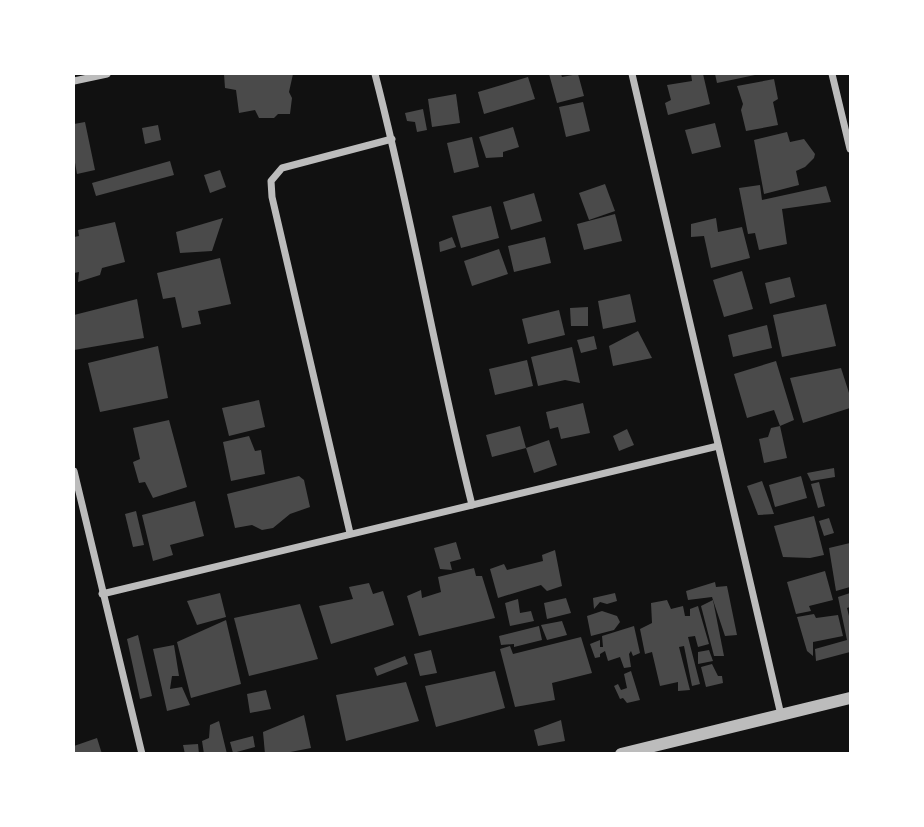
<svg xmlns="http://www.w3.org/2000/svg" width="924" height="827" viewBox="0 0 924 827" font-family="Helvetica,sans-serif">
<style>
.building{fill:#4a4a4a}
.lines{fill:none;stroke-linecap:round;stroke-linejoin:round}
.minor{stroke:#bcbcbc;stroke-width:7}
.tertiary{stroke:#bcbcbc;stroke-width:12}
</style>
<rect width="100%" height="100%" fill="#111"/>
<!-- building -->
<g class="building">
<path d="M 224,74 L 293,74 L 289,92 L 292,98 L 290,114 L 278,114 L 274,118 L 259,118 L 255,110 L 239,113 L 236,90 L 225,88 Z"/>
<path d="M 549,74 L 561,74 L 562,77 L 578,74 L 584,96 L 557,103 Z"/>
<path d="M 691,74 L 703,74 L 710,104 L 668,115 L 665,103 L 671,100 L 667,85 L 692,81 Z"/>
<path d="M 715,74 L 755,74 L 755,75 L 717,83 Z"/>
<path d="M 528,77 L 535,99 L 484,114 L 478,92 Z"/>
<path d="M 774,79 L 778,99 L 773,102 L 778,125 L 746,131 L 741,110 L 743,104 L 737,86 Z"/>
<path d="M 456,94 L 460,123 L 432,127 L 428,99 Z"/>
<path d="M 583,102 L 590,131 L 566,137 L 559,107 Z"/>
<path d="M 423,109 L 427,130 L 417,132 L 415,122 L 407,121 L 405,113 Z"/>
<path d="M 85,122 L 95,170 L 77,174 L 74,157 L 74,124 Z"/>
<path d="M 715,123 L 721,147 L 692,154 L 685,130 Z"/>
<path d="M 158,125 L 161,140 L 145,144 L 142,128 Z"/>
<path d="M 513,127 L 519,147 L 503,152 L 503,157 L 486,158 L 479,137 Z"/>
<path d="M 787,132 L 790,142 L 804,139 L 815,154 L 814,158 L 805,167 L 796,171 L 799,185 L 764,194 L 754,140 Z"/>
<path d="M 472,137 L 479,167 L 454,173 L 447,143 Z"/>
<path d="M 170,161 L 174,175 L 96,196 L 92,183 Z"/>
<path d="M 220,170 L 226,187 L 210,193 L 204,175 Z"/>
<path d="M 605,184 L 615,211 L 589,220 L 579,193 Z"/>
<path d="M 760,185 L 762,200 L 826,186 L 831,202 L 782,209 L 787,244 L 759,250 L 755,233 L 748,234 L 739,188 Z"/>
<path d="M 534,193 L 542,221 L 511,230 L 503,202 Z"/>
<path d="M 491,206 L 499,238 L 461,248 L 452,216 Z"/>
<path d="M 615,214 L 622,241 L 584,250 L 577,224 Z"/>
<path d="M 223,218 L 212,251 L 180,253 L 176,232 Z"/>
<path d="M 716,218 L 718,232 L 742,227 L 750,258 L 711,268 L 704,236 L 691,237 L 691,224 Z"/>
<path d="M 115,222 L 125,262 L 102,268 L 100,275 L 78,282 L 79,272 L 74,273 L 74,237 L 79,236 L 78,230 Z"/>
<path d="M 452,237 L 456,247 L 440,252 L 439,242 Z"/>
<path d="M 545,237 L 551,263 L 514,272 L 508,246 Z"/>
<path d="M 499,249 L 508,274 L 472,286 L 464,261 Z"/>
<path d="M 220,258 L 231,304 L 198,311 L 201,324 L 182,328 L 175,297 L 163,299 L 157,273 Z"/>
<path d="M 742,271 L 753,309 L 724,317 L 713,280 Z"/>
<path d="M 790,277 L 795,297 L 770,304 L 765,283 Z"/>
<path d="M 630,294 L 636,322 L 603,329 L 598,301 Z"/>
<path d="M 137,299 L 144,338 L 74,350 L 74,315 Z"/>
<path d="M 826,304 L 836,346 L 782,357 L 773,315 Z"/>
<path d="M 588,307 L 588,326 L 571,326 L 570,308 Z"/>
<path d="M 559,310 L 565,335 L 528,344 L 522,319 Z"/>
<path d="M 767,325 L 772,348 L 733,357 L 728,335 Z"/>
<path d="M 638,331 L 652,358 L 613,366 L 609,346 Z"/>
<path d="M 594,336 L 597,349 L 581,353 L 577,340 Z"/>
<path d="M 158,346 L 168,398 L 100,412 L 88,363 Z"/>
<path d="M 572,347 L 580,383 L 565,380 L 538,386 L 531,357 Z"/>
<path d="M 527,360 L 533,386 L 495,395 L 489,369 Z"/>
<path d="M 776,361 L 794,420 L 780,426 L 774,410 L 747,418 L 734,374 Z"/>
<path d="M 841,368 L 850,396 L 850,408 L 803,423 L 790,378 Z"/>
<path d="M 259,400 L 265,427 L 229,436 L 222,408 Z"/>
<path d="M 583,403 L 590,433 L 561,439 L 558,427 L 550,429 L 546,412 Z"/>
<path d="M 169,420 L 187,487 L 153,498 L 145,482 L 139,483 L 133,462 L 140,459 L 133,428 Z"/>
<path d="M 520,426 L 526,448 L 549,440 L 557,465 L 534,473 L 526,448 L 492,457 L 486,435 Z"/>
<path d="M 780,426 L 787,458 L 764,463 L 759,439 L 768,437 L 771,428 Z"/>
<path d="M 627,429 L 634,445 L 619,451 L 613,436 Z"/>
<path d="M 249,436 L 255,451 L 261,450 L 265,474 L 231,481 L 223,442 Z"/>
<path d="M 834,468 L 835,477 L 811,481 L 807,473 Z"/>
<path d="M 299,476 L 304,480 L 310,507 L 290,514 L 273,528 L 262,530 L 252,525 L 235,528 L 227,494 Z"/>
<path d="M 801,476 L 807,498 L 775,507 L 769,485 Z"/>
<path d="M 762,481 L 774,514 L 758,515 L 747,486 Z"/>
<path d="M 819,482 L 825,506 L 818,508 L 811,484 Z"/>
<path d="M 195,501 L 204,536 L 170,545 L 173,555 L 153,561 L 142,515 Z"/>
<path d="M 136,511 L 144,545 L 133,547 L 125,514 Z"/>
<path d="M 814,516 L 824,555 L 810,558 L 783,557 L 774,526 Z"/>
<path d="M 829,518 L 834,533 L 824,536 L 819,521 Z"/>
<path d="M 456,542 L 461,559 L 450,562 L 452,570 L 440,569 L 434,548 Z"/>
<path d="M 850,543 L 850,587 L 836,591 L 829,548 Z"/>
<path d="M 555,550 L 562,586 L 547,591 L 541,585 L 498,598 L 490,569 L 504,564 L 507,570 L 543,561 L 542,555 Z"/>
<path d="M 474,568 L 476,576 L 482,576 L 495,618 L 419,636 L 407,596 L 421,590 L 422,598 L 441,592 L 438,577 Z"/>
<path d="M 825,571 L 833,600 L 809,606 L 811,611 L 796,614 L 787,582 Z"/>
<path d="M 715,582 L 716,587 L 727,586 L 737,635 L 725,636 L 712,597 L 688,600 L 686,591 Z"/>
<path d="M 369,583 L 373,594 L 383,591 L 394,625 L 331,644 L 319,606 L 353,599 L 349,587 Z"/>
<path d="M 220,593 L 226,617 L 197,625 L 187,601 Z"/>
<path d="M 615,593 L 617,601 L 607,604 L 600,602 L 594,609 L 593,598 Z"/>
<path d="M 850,593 L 850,607 L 847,608 L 850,620 L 850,652 L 816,661 L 815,649 L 847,640 L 838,597 Z"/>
<path d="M 566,598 L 571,613 L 547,619 L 544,603 Z"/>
<path d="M 518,599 L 520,613 L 531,611 L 534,621 L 510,626 L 505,603 Z"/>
<path d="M 667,600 L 671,609 L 683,606 L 685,616 L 690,616 L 690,609 L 698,606 L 709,644 L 698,647 L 695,636 L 688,637 L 700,684 L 692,686 L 684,646 L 679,647 L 690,690 L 678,691 L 678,682 L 660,686 L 652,652 L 645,654 L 640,629 L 652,623 L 651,603 Z"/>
<path d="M 713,600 L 724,656 L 714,656 L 701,606 Z"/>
<path d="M 300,604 L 318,659 L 249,676 L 234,618 Z"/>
<path d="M 602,611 L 617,616 L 620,622 L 614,630 L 591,636 L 587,616 Z"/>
<path d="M 814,614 L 816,618 L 838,615 L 843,636 L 813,642 L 813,656 L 807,651 L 797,617 Z"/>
<path d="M 226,620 L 241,684 L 191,698 L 177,642 Z"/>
<path d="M 562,621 L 567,635 L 547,640 L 541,625 Z"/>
<path d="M 539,626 L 542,640 L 514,647 L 514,644 L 501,645 L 499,636 Z"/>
<path d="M 634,626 L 640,653 L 633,656 L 631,651 L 629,654 L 631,667 L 624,668 L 620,657 L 608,661 L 605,651 L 600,654 L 600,657 L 595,658 L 590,644 L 600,640 L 600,647 L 603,647 L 602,636 Z"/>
<path d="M 138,635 L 152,696 L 140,699 L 127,639 Z"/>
<path d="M 581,637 L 592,673 L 552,683 L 555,700 L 515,707 L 500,649 L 510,646 L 513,654 Z"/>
<path d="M 174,645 L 179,676 L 172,676 L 170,689 L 182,687 L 190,705 L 167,711 L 153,649 Z"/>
<path d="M 431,650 L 437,673 L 420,676 L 414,654 Z"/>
<path d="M 709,650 L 713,661 L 698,664 L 698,652 Z"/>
<path d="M 405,656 L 408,664 L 377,676 L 374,668 Z"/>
<path d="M 712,664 L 718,676 L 722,676 L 723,683 L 706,687 L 701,667 Z"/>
<path d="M 495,671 L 505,708 L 436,727 L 425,686 Z"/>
<path d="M 631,671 L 640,700 L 627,703 L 623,698 L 620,699 L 614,686 L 618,684 L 621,690 L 627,688 L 624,674 Z"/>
<path d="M 406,682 L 419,721 L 346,741 L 336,695 Z"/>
<path d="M 266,690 L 271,709 L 250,713 L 247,694 Z"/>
<path d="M 304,715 L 311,748 L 280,754 L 265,754 L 263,732 Z"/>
<path d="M 561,720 L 565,741 L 538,746 L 534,730 Z"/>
<path d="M 219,721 L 227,754 L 204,754 L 202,741 L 209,738 L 210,725 Z"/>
<path d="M 253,736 L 255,747 L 233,753 L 230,742 Z"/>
<path d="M 97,738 L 102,754 L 74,754 L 74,746 Z"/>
<path d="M 198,744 L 199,754 L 185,754 L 183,745 Z"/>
</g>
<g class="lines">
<!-- minor -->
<g class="minor">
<path d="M 375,74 C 412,216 436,362 472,505"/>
<path d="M 632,74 L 781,715"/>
<path d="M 832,74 L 850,149"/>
<path d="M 74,81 L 107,74"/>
<path d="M 74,471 L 142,754"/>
<path d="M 350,533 L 272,197 L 271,181 L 282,168 L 392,139"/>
<path d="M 102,594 L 718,446"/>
</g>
<!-- tertiary -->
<path class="tertiary" d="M 621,754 L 850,698"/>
</g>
<!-- border -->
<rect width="924" height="827" fill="none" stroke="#ffffff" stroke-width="150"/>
</svg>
